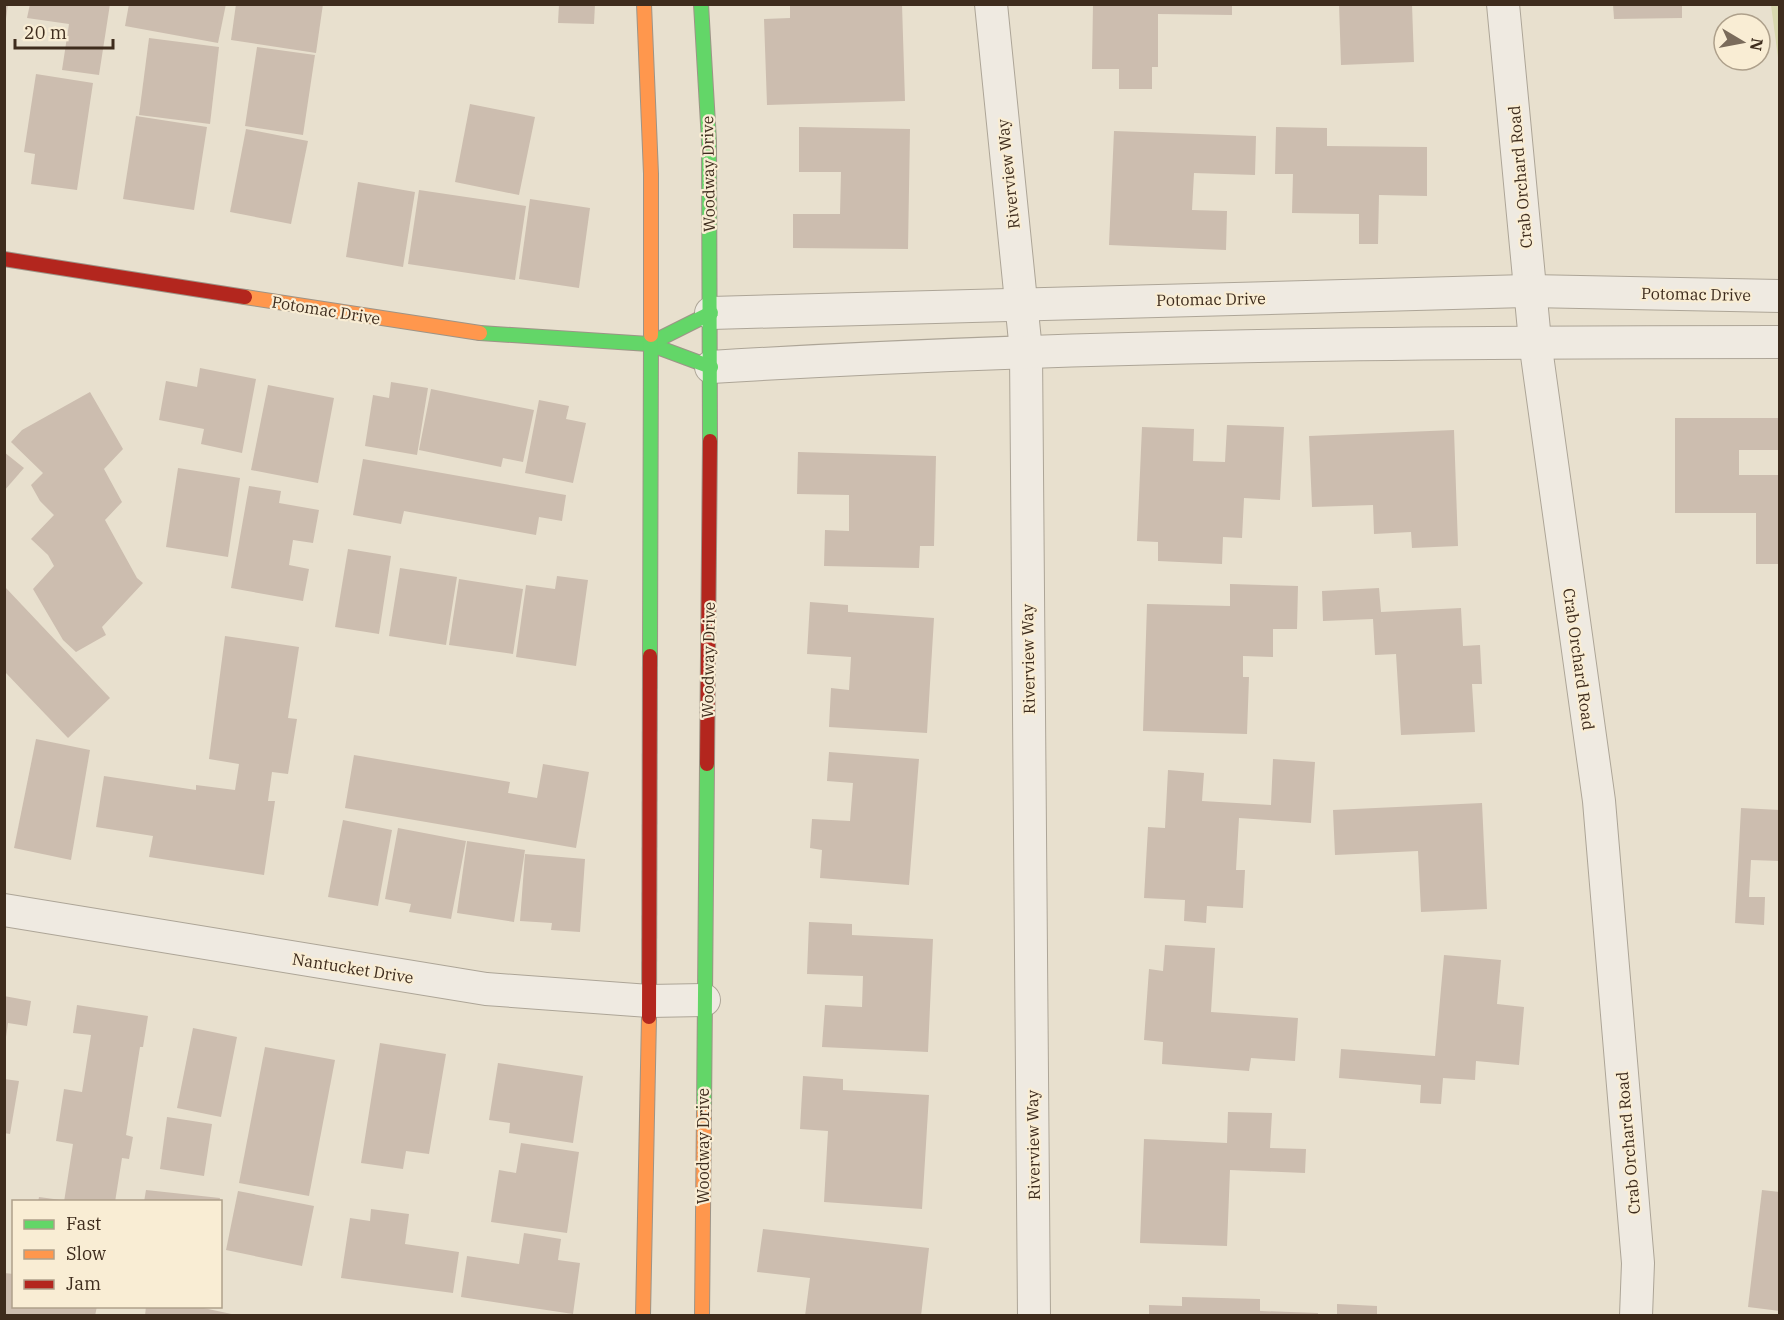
<svg xmlns="http://www.w3.org/2000/svg" width="1784" height="1320" viewBox="0 0 1784 1320" font-family="'IBM Plex Serif',serif">
<style>
.grass{fill:#d9d8af}
.building{fill:#ccbdaf}
.lines{fill:none;stroke-linecap:round;stroke-linejoin:round}
.street-casing{stroke:#ada597;stroke-width:34}
.fast-casing{stroke:#9d9487;stroke-width:16}
.slow-casing{stroke:#9d9487;stroke-width:16}
.jam-casing{stroke:#9d9487;stroke-width:16}
.street{stroke:#efeae1;stroke-width:32}
.fast{stroke:#63d668;stroke-width:14}
.slow{stroke:#ff974d;stroke-width:14}
.jam{stroke:#b3261e;stroke-width:14}
.labels{text-anchor:middle;dominant-baseline:central;stroke-width:4.5;stroke-linejoin:round;paint-order:stroke}
.street-label{font-size:16px;fill:#3e2c1d;stroke:#f9edd4}
</style>
<rect width="100%" height="100%" fill="#e8e0ce"/>
<!-- grass -->
<path class="grass" d="M 1771,5 L 1779,5 L 1779,65 Z"/>
<!-- building -->
<g class="building">
<path d="M 4,4 L 8,4 L 6,19 L 4,19 Z"/>
<path d="M 30,4 L 110,4 L 99,75 L 62,70 L 69,24 L 27,18 Z"/>
<path d="M 129,4 L 226,4 L 218,43 L 125,26 Z"/>
<path d="M 236,4 L 323,4 L 316,53 L 231,40 Z"/>
<path d="M 559,4 L 595,4 L 594,24 L 558,23 Z"/>
<path d="M 790,4 L 902,4 L 905,101 L 767,105 L 764,19 L 790,18 Z"/>
<path d="M 1093,4 L 1232,4 L 1232,15 L 1158,14 L 1158,67 L 1152,67 L 1152,89 L 1119,89 L 1119,69 L 1092,69 Z"/>
<path d="M 1339,4 L 1412,4 L 1414,62 L 1341,65 Z"/>
<path d="M 1613,4 L 1682,4 L 1682,18 L 1614,19 Z"/>
<path d="M 149,38 L 219,47 L 210,124 L 139,115 Z"/>
<path d="M 257,47 L 315,55 L 303,135 L 245,126 Z"/>
<path d="M 36,74 L 93,83 L 77,190 L 31,184 L 35,154 L 24,152 Z"/>
<path d="M 470,104 L 535,117 L 519,195 L 455,182 Z"/>
<path d="M 136,116 L 207,127 L 194,210 L 123,199 Z"/>
<path d="M 799,127 L 910,129 L 908,249 L 793,248 L 793,214 L 840,214 L 841,172 L 799,172 Z"/>
<path d="M 1276,127 L 1327,128 L 1327,146 L 1427,147 L 1427,196 L 1379,195 L 1378,244 L 1359,244 L 1359,214 L 1292,213 L 1293,174 L 1275,174 Z"/>
<path d="M 246,129 L 308,141 L 291,224 L 230,212 Z"/>
<path d="M 1114,131 L 1256,136 L 1255,175 L 1194,173 L 1192,210 L 1227,211 L 1226,250 L 1109,245 Z"/>
<path d="M 358,182 L 415,192 L 403,267 L 346,257 Z"/>
<path d="M 419,190 L 526,206 L 515,280 L 408,264 Z"/>
<path d="M 530,199 L 590,208 L 579,288 L 519,279 Z"/>
<path d="M 200,368 L 256,379 L 242,453 L 201,444 L 204,429 L 159,420 L 166,381 L 197,387 Z"/>
<path d="M 391,382 L 428,388 L 417,455 L 365,446 L 373,395 L 389,398 Z"/>
<path d="M 268,385 L 334,398 L 318,483 L 251,470 Z"/>
<path d="M 431,389 L 534,410 L 523,462 L 503,458 L 501,467 L 419,450 Z"/>
<path d="M 90,392 L 123,449 L 104,469 L 122,502 L 105,520 L 137,578 L 143,583 L 102,627 L 106,635 L 76,652 L 63,640 L 33,589 L 54,566 L 48,555 L 31,539 L 54,515 L 40,501 L 31,485 L 43,473 L 11,442 L 22,430 Z"/>
<path d="M 539,400 L 569,406 L 566,419 L 586,423 L 573,483 L 525,473 Z"/>
<path d="M 1675,418 L 1780,418 L 1780,450 L 1739,450 L 1739,475 L 1780,475 L 1780,564 L 1756,564 L 1756,513 L 1675,513 Z"/>
<path d="M 1227,425 L 1284,427 L 1280,500 L 1244,498 L 1242,538 L 1223,537 L 1222,564 L 1158,561 L 1158,542 L 1137,541 L 1142,427 L 1194,429 L 1193,461 L 1225,462 Z"/>
<path d="M 1454,430 L 1458,546 L 1412,548 L 1411,532 L 1374,534 L 1373,505 L 1312,507 L 1309,436 Z"/>
<path d="M 4,452 L 24,468 L 4,491 Z"/>
<path d="M 798,452 L 936,456 L 934,546 L 920,546 L 919,568 L 824,566 L 825,530 L 849,531 L 849,495 L 797,494 Z"/>
<path d="M 363,459 L 566,495 L 562,521 L 539,517 L 536,535 L 404,511 L 401,524 L 353,515 Z"/>
<path d="M 178,468 L 240,478 L 228,557 L 166,547 Z"/>
<path d="M 249,486 L 281,491 L 279,503 L 319,510 L 313,543 L 293,540 L 289,565 L 309,569 L 303,601 L 231,588 Z"/>
<path d="M 348,549 L 391,556 L 379,634 L 335,627 Z"/>
<path d="M 400,568 L 457,577 L 446,645 L 389,636 Z"/>
<path d="M 557,576 L 588,580 L 576,666 L 516,657 L 526,585 L 555,589 Z"/>
<path d="M 459,579 L 523,589 L 513,654 L 449,645 Z"/>
<path d="M 1230,584 L 1298,586 L 1297,629 L 1273,629 L 1273,657 L 1243,656 L 1243,677 L 1249,677 L 1247,734 L 1143,731 L 1147,604 L 1230,606 Z"/>
<path d="M 5,587 L 110,698 L 68,738 L 5,672 Z"/>
<path d="M 1379,588 L 1381,612 L 1461,608 L 1463,646 L 1480,645 L 1482,684 L 1472,684 L 1475,732 L 1401,735 L 1396,654 L 1375,655 L 1373,619 L 1323,621 L 1322,591 Z"/>
<path d="M 810,602 L 848,605 L 848,612 L 934,618 L 927,733 L 829,727 L 831,688 L 849,690 L 851,657 L 807,654 Z"/>
<path d="M 225,636 L 299,647 L 288,718 L 297,719 L 288,774 L 272,772 L 268,801 L 275,801 L 264,875 L 149,857 L 153,836 L 96,827 L 104,776 L 196,790 L 196,785 L 235,790 L 239,764 L 209,759 Z"/>
<path d="M 36,739 L 90,750 L 71,860 L 14,848 Z"/>
<path d="M 829,752 L 919,759 L 909,885 L 820,878 L 822,850 L 810,848 L 812,819 L 850,821 L 853,783 L 827,781 Z"/>
<path d="M 354,755 L 510,782 L 508,793 L 537,798 L 543,764 L 589,772 L 576,848 L 345,808 Z"/>
<path d="M 1273,759 L 1315,762 L 1311,823 L 1239,818 L 1236,870 L 1245,870 L 1243,908 L 1207,906 L 1206,923 L 1184,921 L 1185,900 L 1144,898 L 1148,827 L 1165,828 L 1168,770 L 1204,773 L 1202,801 L 1271,805 Z"/>
<path d="M 1482,803 L 1487,909 L 1421,912 L 1418,851 L 1335,855 L 1333,810 Z"/>
<path d="M 1741,808 L 1780,810 L 1780,861 L 1751,860 L 1749,897 L 1765,897 L 1764,925 L 1735,923 Z"/>
<path d="M 343,820 L 392,830 L 378,906 L 328,897 Z"/>
<path d="M 398,828 L 466,841 L 451,919 L 409,912 L 411,904 L 385,899 Z"/>
<path d="M 467,841 L 525,850 L 514,922 L 457,913 Z"/>
<path d="M 525,854 L 585,859 L 580,932 L 551,930 L 552,923 L 520,921 Z"/>
<path d="M 809,922 L 852,924 L 852,935 L 933,939 L 928,1052 L 822,1047 L 825,1005 L 862,1007 L 863,976 L 807,974 Z"/>
<path d="M 1165,945 L 1215,948 L 1211,1012 L 1298,1018 L 1295,1061 L 1251,1058 L 1249,1071 L 1162,1064 L 1163,1042 L 1144,1040 L 1149,969 L 1163,971 Z"/>
<path d="M 1444,955 L 1501,960 L 1497,1004 L 1524,1007 L 1519,1065 L 1476,1061 L 1475,1080 L 1443,1078 L 1441,1104 L 1420,1103 L 1421,1085 L 1339,1078 L 1341,1049 L 1435,1056 Z"/>
<path d="M 4,996 L 31,1001 L 27,1026 L 8,1023 L 6,1037 Z"/>
<path d="M 77,1005 L 148,1016 L 143,1047 L 140,1047 L 126,1135 L 133,1137 L 129,1159 L 122,1158 L 115,1202 L 64,1202 L 73,1144 L 56,1141 L 64,1089 L 82,1092 L 91,1035 L 73,1033 Z"/>
<path d="M 193,1028 L 237,1037 L 221,1117 L 177,1108 Z"/>
<path d="M 380,1043 L 446,1054 L 429,1154 L 406,1151 L 403,1169 L 361,1163 Z"/>
<path d="M 265,1047 L 335,1060 L 309,1196 L 239,1183 Z"/>
<path d="M 498,1063 L 583,1076 L 573,1143 L 509,1133 L 510,1123 L 489,1120 Z"/>
<path d="M 803,1076 L 843,1079 L 843,1090 L 929,1095 L 922,1209 L 824,1202 L 828,1131 L 800,1129 Z"/>
<path d="M 4,1079 L 19,1081 L 10,1134 L 4,1133 Z"/>
<path d="M 1228,1112 L 1272,1113 L 1270,1148 L 1306,1149 L 1305,1173 L 1230,1170 L 1227,1246 L 1140,1243 L 1144,1139 L 1227,1143 Z"/>
<path d="M 167,1117 L 212,1124 L 204,1176 L 160,1169 Z"/>
<path d="M 521,1143 L 579,1152 L 567,1233 L 491,1222 L 499,1170 L 516,1173 Z"/>
<path d="M 146,1190 L 220,1198 L 219,1202 L 144,1202 Z"/>
<path d="M 1762,1190 L 1780,1192 L 1780,1311 L 1748,1307 Z"/>
<path d="M 238,1191 L 314,1206 L 302,1266 L 226,1250 Z"/>
<path d="M 39,1197 L 61,1200 L 61,1202 L 38,1202 Z"/>
<path d="M 371,1209 L 409,1214 L 405,1244 L 459,1252 L 453,1293 L 341,1278 L 350,1218 L 370,1221 Z"/>
<path d="M 763,1229 L 929,1248 L 921,1316 L 805,1316 L 810,1278 L 757,1272 Z"/>
<path d="M 524,1233 L 561,1239 L 558,1260 L 580,1263 L 573,1314 L 461,1297 L 467,1256 L 519,1264 Z"/>
<path d="M 4,1273 L 14,1274 L 14,1306 L 97,1306 L 95,1316 L 4,1316 Z"/>
<path d="M 1182,1297 L 1260,1299 L 1260,1311 L 1318,1313 L 1318,1316 L 1149,1316 L 1149,1305 L 1182,1306 Z"/>
<path d="M 1337,1304 L 1377,1306 L 1377,1316 L 1337,1316 Z"/>
<path d="M 146,1306 L 194,1306 L 241,1316 L 145,1316 Z"/>
</g>
<g class="lines">
<defs>
<g id="street">
<path d="M 991,4 L 1026,351 L 1034,1316"/>
<path d="M 1503,4 L 1535,341 L 1599,801 L 1638,1263 L 1636,1316"/>
<path d="M 711,313 L 1530,291 L 1780,296"/>
<path d="M 711,367 C 1067,345 1423,342 1780,342"/>
<path d="M 4,910 L 486,989 L 649,1001 L 704,1000"/>
</g>
<g id="fast">
<path d="M 701,4 L 709,141 L 710,441"/>
<path d="M 480,333 L 649,344 L 711,367"/>
<path d="M 649,344 L 711,313"/>
<path d="M 650,656 L 651,335"/>
<path d="M 704,1112 L 707,764"/>
</g>
<g id="slow">
<path d="M 644,4 L 651,174 L 651,335"/>
<path d="M 245,297 L 480,333"/>
<path d="M 643,1316 L 649,1017"/>
<path d="M 702,1316 L 704,1112"/>
</g>
<g id="jam">
<path d="M 4,259 L 245,297"/>
<path d="M 707,764 L 710,441"/>
<path d="M 649,1017 L 650,656"/>
</g>
</defs>
<!-- street casing -->
<use href="#street" class="street-casing"/>
<!-- fast casing -->
<use href="#fast" class="fast-casing"/>
<!-- slow casing -->
<use href="#slow" class="slow-casing"/>
<!-- jam casing -->
<use href="#jam" class="jam-casing"/>
<!-- street -->
<use href="#street" class="street"/>
<!-- fast -->
<use href="#fast" class="fast"/>
<!-- slow -->
<use href="#slow" class="slow"/>
<!-- jam -->
<use href="#jam" class="jam"/>
</g>
<g class="labels">
<!-- street labels -->
<g class="street-label">
<text transform="translate(708 174) rotate(-91)">Woodway Drive</text>
<text transform="translate(1008 174) rotate(-96)">Riverview Way</text>
<text transform="translate(1520 177) rotate(-95)">Crab Orchard Road</text>
<text transform="translate(1696 294) rotate(1)">Potomac Drive</text>
<text transform="translate(1211 299) rotate(-1)">Potomac Drive</text>
<text transform="translate(326 310) rotate(9)">Potomac Drive</text>
<text transform="translate(1028 659) rotate(-91)">Riverview Way</text>
<text transform="translate(1579 659) rotate(82)">Crab Orchard Road</text>
<text transform="translate(708 660) rotate(-89)">Woodway Drive</text>
<text transform="translate(353 968) rotate(9)">Nantucket Drive</text>
<text transform="translate(1628 1143) rotate(-95)">Crab Orchard Road</text>
<text transform="translate(1033 1145) rotate(-91)">Riverview Way</text>
<text transform="translate(703 1146) rotate(-90)">Woodway Drive</text>
</g>
</g>
<!-- border -->
<rect width="1784" height="1320" fill="none" stroke="#3e2c1d" stroke-width="12"/>
<!-- legend -->
<rect x="12" y="1200" width="210" height="108" fill="#f9edd4" stroke="#aea08b" stroke-width="1.5"/>
<rect x="24" y="1220" width="30" height="9" fill="#63d668" stroke="#aea08b" stroke-width="1.5"/>
<text x="66" y="1230" font-size="18" fill="#3e2c1d">Fast</text>
<rect x="24" y="1250" width="30" height="9" fill="#ff974d" stroke="#aea08b" stroke-width="1.5"/>
<text x="66" y="1260" font-size="18" fill="#3e2c1d">Slow</text>
<rect x="24" y="1280" width="30" height="9" fill="#b3261e" stroke="#aea08b" stroke-width="1.5"/>
<text x="66" y="1290" font-size="18" fill="#3e2c1d">Jam</text>
<!-- north arrow -->
<g transform="translate(1742 42) rotate(100)"><circle r="28" fill="#f9edd4" stroke="#aea08b" stroke-width="1.5"/>
<path d="M0-4.5L10 22L0 15L-10 22Z" fill="#7a6b5b"/>
<text y="-9" font-size="16" font-weight="bold" text-anchor="middle" fill="#3e2c1d">N</text>
</g>
<!-- scale -->
<path d="M15 39v9h98v-9" fill="none" stroke="#3e2c1d" stroke-width="3"/>
<text x="24" y="39" font-size="18" fill="#3e2c1d" stroke="#f9edd4" stroke-width="4.5" paint-order="stroke">20 m</text>
</svg>
